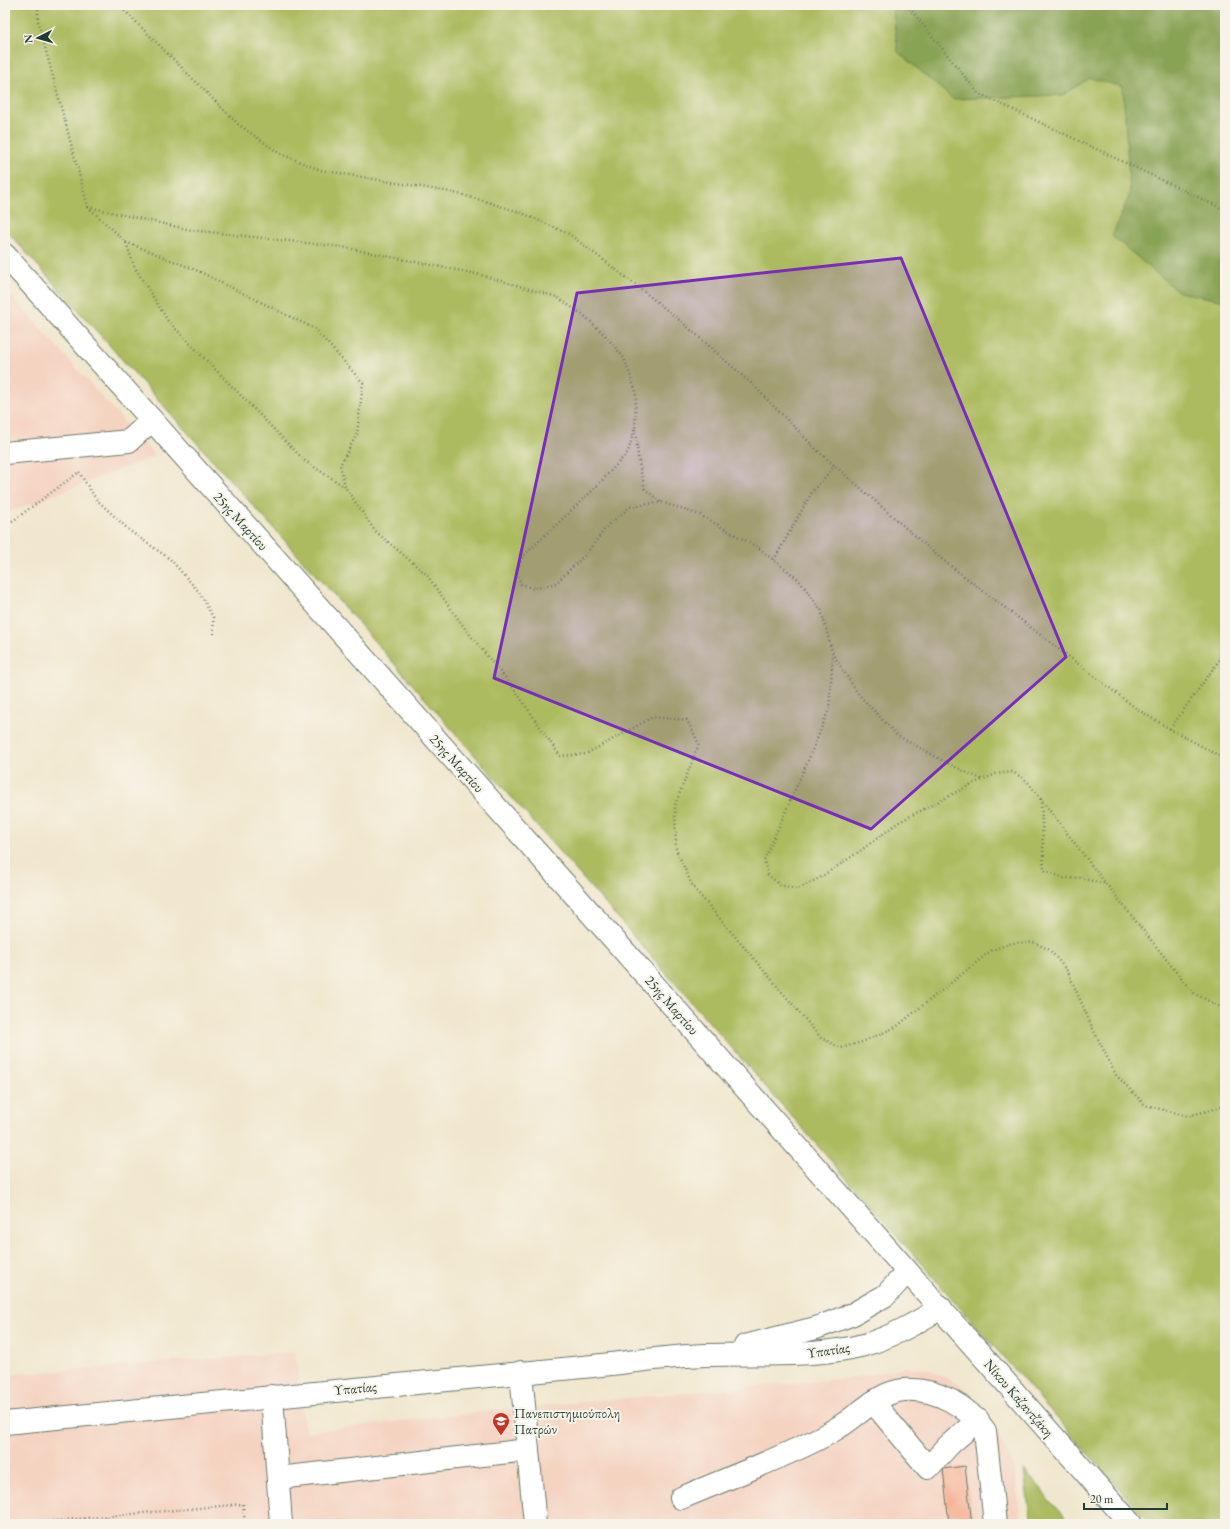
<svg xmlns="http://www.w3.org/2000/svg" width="1230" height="1529" viewBox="0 0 1230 1529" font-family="'EB Garamond',serif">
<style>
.built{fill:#f5d3c1}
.green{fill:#acbb5e;stroke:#667c49}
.forest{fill:#89a355;stroke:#547044}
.building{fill:#f8aa8d}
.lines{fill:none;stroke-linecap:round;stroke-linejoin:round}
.minor-casing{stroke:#68786a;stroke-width:24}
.path{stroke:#68786a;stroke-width:2.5;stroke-dasharray:1 3;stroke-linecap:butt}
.minor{stroke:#fff;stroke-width:22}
.marked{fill:#7b2cbf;fill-opacity:0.2;stroke:#7b2cbf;stroke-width:3;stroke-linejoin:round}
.labels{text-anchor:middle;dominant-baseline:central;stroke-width:4;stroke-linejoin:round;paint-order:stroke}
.street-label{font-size:14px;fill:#1f3d34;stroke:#f7f3e8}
.poi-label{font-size:14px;fill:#1f3d34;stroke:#f7f3e8;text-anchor:start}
</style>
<rect width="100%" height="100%" fill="#f7f3e8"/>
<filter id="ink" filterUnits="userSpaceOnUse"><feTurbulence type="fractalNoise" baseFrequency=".025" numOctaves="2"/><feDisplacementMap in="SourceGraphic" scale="8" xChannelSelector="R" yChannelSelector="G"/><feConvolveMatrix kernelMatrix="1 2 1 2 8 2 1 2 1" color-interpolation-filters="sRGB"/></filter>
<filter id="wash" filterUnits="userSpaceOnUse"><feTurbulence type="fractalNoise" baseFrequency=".012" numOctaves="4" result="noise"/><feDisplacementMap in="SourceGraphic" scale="16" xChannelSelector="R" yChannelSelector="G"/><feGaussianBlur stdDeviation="0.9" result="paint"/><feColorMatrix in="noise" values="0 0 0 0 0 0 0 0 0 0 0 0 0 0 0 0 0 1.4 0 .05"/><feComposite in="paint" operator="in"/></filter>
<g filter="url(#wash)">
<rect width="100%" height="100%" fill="#f1e7ce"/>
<!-- built -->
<g class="built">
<path d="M 5,289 L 155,456 L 5,514 Z"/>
<path d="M 295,1352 L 305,1432 L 537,1406 L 852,1378 L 905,1367 L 929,1370 L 957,1383 L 972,1396 L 973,1404 L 1001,1441 L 1015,1470 L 1021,1524 L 5,1524 L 5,1375 Z"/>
</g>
<!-- green -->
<g class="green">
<path d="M 5,5 L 1225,5 L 1225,1524 L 1150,1524 L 354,618 L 5,229 Z"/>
<path d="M 1024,1470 L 1071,1524 L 1031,1524 Z"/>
</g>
<!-- forest -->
<path class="forest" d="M 892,5 L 1225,5 L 1225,301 L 1179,292 L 1112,236 L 1130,194 L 1123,87 L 1090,78 L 1063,95 L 953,99 L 898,52 Z"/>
<g id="blocks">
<!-- building -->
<path class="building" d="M 965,1466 L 972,1524 L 949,1524 L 943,1469 Z"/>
</g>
</g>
<g filter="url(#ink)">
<use href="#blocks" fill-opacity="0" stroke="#68786a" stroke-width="1"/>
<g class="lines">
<defs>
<g id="minor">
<path d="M 5,255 L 556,874 L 1131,1524"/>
<path d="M 5,453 L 129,441 L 152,420"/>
<path d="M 745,1346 L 816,1328 L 853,1314 L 886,1295 L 907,1272"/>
<path d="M 272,1396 L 281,1524"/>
<path d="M 873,1402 L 928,1468 L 950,1444 L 978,1420"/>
<path d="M 5,1423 C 201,1403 397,1384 593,1366 C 631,1362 669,1356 707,1355 C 759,1353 813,1358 864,1345 C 892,1337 916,1323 941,1308"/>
<path d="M 528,1450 L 535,1524"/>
<path d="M 278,1478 L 528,1450 L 521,1372"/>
<path d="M 681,1498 C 724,1480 768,1463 810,1443 C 820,1438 830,1433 839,1427 C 860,1414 879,1392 904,1390 C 936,1388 968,1406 985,1431 L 995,1524"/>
</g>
</defs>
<!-- minor casing -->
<use href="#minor" class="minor-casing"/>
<!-- path -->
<g class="path">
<path d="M 38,5 L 38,21 L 88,207 L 126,242 L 196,270 L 315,329 L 363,383 L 357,434 L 340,465 L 345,487 L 375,531 L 426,574 L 466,630 L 512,686 L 560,756 L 586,754 L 653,717 L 687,720 L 699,744 L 675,805 L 676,849 L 693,887 L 821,1038 L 841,1048 L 862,1042 L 896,1027 L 992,950 L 1012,943 L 1033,942 L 1050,950 L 1068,972 L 1092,1027 L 1116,1075 L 1145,1105 L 1188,1116 L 1225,1106"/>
<path d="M 119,5 L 239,125 L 279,153 L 320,170 L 451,192 L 481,200 L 522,213 L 569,234 L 627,278 L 683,323 L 752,384 L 818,451 L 939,557 L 1137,709 L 1170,729 L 1218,755 L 1225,765"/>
<path d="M 907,5 L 978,93 L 1225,210"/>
<path d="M 88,207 L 191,230 L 342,247 L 481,275 L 557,297 L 586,317 L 605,335 L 624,358 L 636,392 L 635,427 L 628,452 L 596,487 L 522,557 L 517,572 L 521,584 L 534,589 L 556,583 L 586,554 L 608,525 L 630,507 L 661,502 L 700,515 L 757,547 L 798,579 L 821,610 L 833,655 L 829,709 L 810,756 L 764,860 L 768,875 L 780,885 L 798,889 L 821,877 L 860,851 L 899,822 L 972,784 L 996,774 L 1013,772 L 1027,781 L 1096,871 L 1193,993 L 1225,1009"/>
<path d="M 126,243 L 135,268 L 168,321 L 305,461 L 345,487"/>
<path d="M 635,429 L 639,464 L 645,489 L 661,502"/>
<path d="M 79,472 L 96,499 L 130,531 L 170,559 L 199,592 L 213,617 L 214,635"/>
<path d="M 5,525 L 14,520 L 79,472"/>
<path d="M 774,560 L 812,492 L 835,466"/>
<path d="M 834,656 L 859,695 L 898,736 L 951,765 L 983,780"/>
<path d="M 1170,729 L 1225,652"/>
<path d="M 1041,799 L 1044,870 L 1064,878 L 1080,878 L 1107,884"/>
<path d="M 106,1517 L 107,1524"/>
<path d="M 20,1524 L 243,1504 L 245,1524"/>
</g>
<!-- minor -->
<use href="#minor" class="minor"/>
</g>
</g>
<!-- marked area -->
<path class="marked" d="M 901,258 L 1066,657 L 871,829 L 494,678 L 577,293 Z"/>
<!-- icons -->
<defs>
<symbol id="university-pin" viewBox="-11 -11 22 30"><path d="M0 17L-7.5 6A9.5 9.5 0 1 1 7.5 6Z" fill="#c8321e" stroke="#f7f3e8"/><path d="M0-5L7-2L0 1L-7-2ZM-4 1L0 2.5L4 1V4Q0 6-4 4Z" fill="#fff"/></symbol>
</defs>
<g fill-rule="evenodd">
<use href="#university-pin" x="491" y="1411" width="20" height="27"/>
</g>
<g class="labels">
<!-- street labels -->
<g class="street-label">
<text transform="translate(241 521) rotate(48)">25ης Μαρτίου</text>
<text transform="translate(457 763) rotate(48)">25ης Μαρτίου</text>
<text transform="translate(672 1005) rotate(49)">25ης Μαρτίου</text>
<text transform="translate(828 1350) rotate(-8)">Υπατίας</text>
<text transform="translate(355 1388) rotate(-5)">Υπατίας</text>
<text transform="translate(1019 1398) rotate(49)">Νίκου Καζαντζάκη</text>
</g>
<!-- poi labels -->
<g class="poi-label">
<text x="514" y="1413">Πανεπιστημιούπολη<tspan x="514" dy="16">Πατρών</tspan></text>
</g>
</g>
<!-- margin -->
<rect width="1230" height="1529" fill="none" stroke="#f7f3e8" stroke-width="20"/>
<!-- north arrow -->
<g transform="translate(38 38) rotate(264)" stroke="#f7f3e8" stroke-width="3" paint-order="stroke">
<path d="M0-3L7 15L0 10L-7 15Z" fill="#1f3d34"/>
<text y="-6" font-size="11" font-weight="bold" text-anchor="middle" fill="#1f3d34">N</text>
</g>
<!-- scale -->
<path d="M1084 1503v6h83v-6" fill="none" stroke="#1f3d34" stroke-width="2"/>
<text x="1090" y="1503" font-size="12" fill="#1f3d34" stroke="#f7f3e8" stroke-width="3" paint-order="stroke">20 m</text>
</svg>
